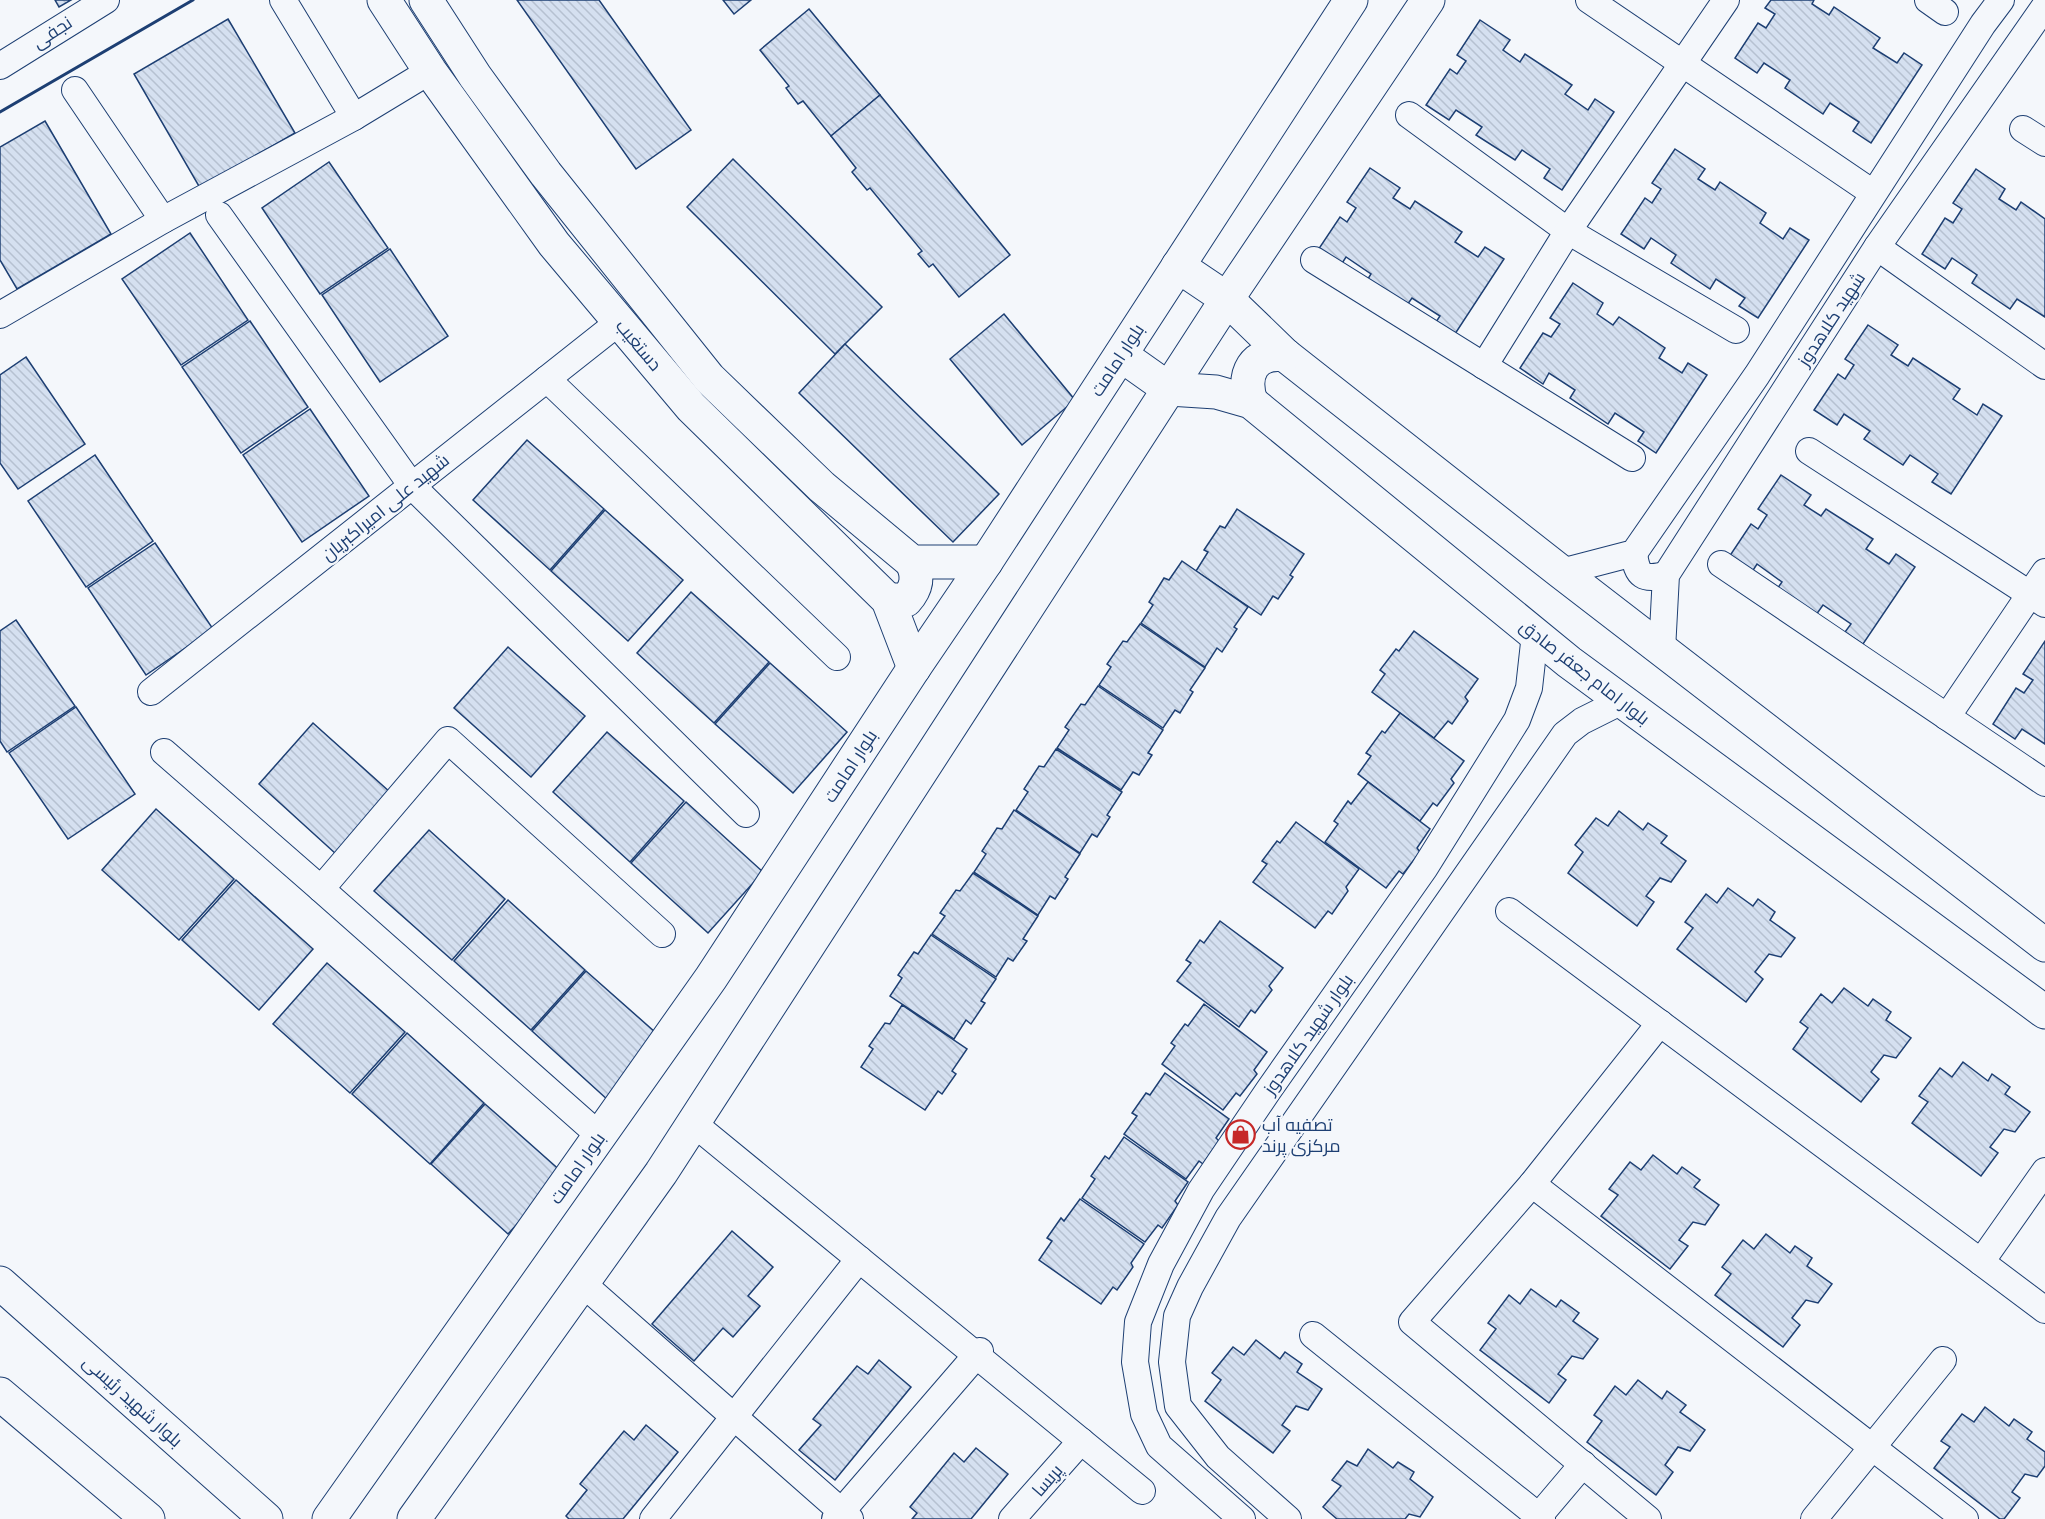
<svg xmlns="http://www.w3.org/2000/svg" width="2045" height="1519" viewBox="0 0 2045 1519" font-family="'Source Serif 4',Cairo,serif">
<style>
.building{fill:url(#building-back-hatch);stroke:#1d3f73;stroke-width:1.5}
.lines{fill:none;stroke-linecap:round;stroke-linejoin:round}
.minor-casing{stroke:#1d3f73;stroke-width:28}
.tertiary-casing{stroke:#1d3f73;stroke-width:35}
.secondary-casing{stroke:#1d3f73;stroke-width:35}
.minor{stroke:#f4f7fb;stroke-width:26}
.tertiary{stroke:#f4f7fb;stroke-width:33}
.secondary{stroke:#f4f7fb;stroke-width:33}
.wall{stroke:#1d3f73;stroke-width:3}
.labels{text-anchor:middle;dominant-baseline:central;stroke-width:4.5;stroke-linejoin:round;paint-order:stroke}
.street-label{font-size:18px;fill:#1d3f73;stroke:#f4f7fb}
.poi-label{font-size:18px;fill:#1d3f73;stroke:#f4f7fb;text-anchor:start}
</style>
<defs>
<pattern id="building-back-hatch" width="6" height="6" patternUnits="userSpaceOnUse" patternTransform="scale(1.5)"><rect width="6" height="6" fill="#d5e0f0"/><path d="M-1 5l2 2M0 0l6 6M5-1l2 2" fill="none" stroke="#b6c1d1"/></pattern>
</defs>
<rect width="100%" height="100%" fill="#f4f7fb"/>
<!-- building -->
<g class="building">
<path d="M 55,0 L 71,0 L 59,7 Z"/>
<path d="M 517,0 L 599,0 L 691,130 L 636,169 Z"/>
<path d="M 723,0 L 751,0 L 734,14 Z"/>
<path d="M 1771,0 L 1814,0 L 1812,4 L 1829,15 L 1834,7 L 1880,38 L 1873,48 L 1897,63 L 1904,53 L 1922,65 L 1871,143 L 1853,131 L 1859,122 L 1830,103 L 1823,114 L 1785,88 L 1790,80 L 1764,63 L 1757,73 L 1735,58 L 1758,23 L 1766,28 L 1775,14 L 1765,8 Z"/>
<path d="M 809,9 L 880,95 L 831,136 L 803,101 L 798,104 L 786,88 L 789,86 L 760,50 Z"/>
<path d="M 228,19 L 295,133 L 200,188 L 134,74 Z"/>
<path d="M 1480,20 L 1510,40 L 1503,50 L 1520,62 L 1525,54 L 1572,85 L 1565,94 L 1588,110 L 1595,99 L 1614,112 L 1562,190 L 1544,178 L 1550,169 L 1522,150 L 1515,160 L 1476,135 L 1482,127 L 1456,110 L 1449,120 L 1426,105 L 1450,69 L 1457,74 L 1466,61 L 1457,55 Z"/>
<path d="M 880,95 L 1010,255 L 959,297 L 933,264 L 929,267 L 918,254 L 922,251 L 870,188 L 867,190 L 852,172 L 856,168 L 831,136 Z"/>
<path d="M 45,121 L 111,234 L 17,289 L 0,260 L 0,147 Z"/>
<path d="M 1675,149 L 1705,169 L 1698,179 L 1715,190 L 1720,182 L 1766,213 L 1760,223 L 1783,239 L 1790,228 L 1809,240 L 1758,318 L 1739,306 L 1745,298 L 1716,279 L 1710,289 L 1671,263 L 1676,255 L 1651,238 L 1644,249 L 1621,234 L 1645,198 L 1652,203 L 1661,189 L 1652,183 Z"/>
<path d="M 733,159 L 882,307 L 835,354 L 687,207 Z"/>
<path d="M 329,162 L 388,248 L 320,294 L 262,208 Z"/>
<path d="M 1370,168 L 1400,188 L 1393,198 L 1410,209 L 1415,201 L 1462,232 L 1455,242 L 1478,257 L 1485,247 L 1504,259 L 1453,337 L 1434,325 L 1440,316 L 1412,298 L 1405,308 L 1366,282 L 1371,274 L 1346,257 L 1339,268 L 1316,253 L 1340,217 L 1347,222 L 1356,208 L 1347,202 Z"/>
<path d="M 1976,169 L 2005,189 L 1999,199 L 2016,210 L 2021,202 L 2045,219 L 2045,317 L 2017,299 L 2010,309 L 1972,283 L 1977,275 L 1952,258 L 1945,269 L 1922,254 L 1945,218 L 1953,223 L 1962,209 L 1953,203 Z"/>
<path d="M 190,233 L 248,320 L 181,365 L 122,279 Z"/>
<path d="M 390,249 L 448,336 L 380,382 L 322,295 Z"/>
<path d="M 1573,283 L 1603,303 L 1597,314 L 1613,325 L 1619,317 L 1665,348 L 1659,358 L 1682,373 L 1688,363 L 1707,375 L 1656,453 L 1638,441 L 1644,432 L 1615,413 L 1608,424 L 1570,398 L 1575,390 L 1549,373 L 1543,384 L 1520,368 L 1543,333 L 1551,337 L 1560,324 L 1550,318 Z"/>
<path d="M 1004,314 L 1075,400 L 1022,445 L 950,359 Z"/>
<path d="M 250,321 L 308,407 L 241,453 L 182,367 Z"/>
<path d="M 1868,325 L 1898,345 L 1891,355 L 1908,366 L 1913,358 L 1960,389 L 1953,399 L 1977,415 L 1983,404 L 2002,416 L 1951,494 L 1932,482 L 1938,474 L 1910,455 L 1903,465 L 1864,439 L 1870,431 L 1844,414 L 1837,425 L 1814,410 L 1838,374 L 1845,379 L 1854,365 L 1845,359 Z"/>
<path d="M 845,344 L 999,494 L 953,542 L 799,393 Z"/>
<path d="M 26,357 L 85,444 L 18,489 L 0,463 L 0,375 Z"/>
<path d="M 310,409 L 369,496 L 302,542 L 243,455 Z"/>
<path d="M 527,440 L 604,509 L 550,570 L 473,500 Z"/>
<path d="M 95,455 L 153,541 L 86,587 L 28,501 Z"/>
<path d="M 1781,475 L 1811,495 L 1804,505 L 1821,516 L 1826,509 L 1873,539 L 1866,549 L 1889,564 L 1896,554 L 1915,567 L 1863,644 L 1845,632 L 1851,624 L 1823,605 L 1816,615 L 1777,589 L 1782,582 L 1757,564 L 1750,575 L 1727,560 L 1751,524 L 1758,529 L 1767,515 L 1758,509 Z"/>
<path d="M 1237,509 L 1304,554 L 1290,575 L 1293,577 L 1278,599 L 1273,596 L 1261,615 L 1196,571 L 1208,552 L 1204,550 L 1220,526 L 1225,528 Z"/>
<path d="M 605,510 L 683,580 L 628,641 L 551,571 Z"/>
<path d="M 155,543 L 213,629 L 146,675 L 88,588 Z"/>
<path d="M 1182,561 L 1248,607 L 1234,627 L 1237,629 L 1222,652 L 1217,648 L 1205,667 L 1141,623 L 1153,605 L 1149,602 L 1164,578 L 1169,580 Z"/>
<path d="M 691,592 L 769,662 L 714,723 L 637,653 Z"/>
<path d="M 16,620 L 75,706 L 7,752 L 0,741 L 0,631 Z"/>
<path d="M 1140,624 L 1205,668 L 1190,690 L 1193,692 L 1180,713 L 1175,710 L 1163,728 L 1099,685 L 1111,667 L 1107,664 L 1123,641 L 1127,642 Z"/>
<path d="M 1414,631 L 1478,679 L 1465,697 L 1468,701 L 1452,724 L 1448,721 L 1434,738 L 1372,692 L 1385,674 L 1380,670 L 1396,649 L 1399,651 Z"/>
<path d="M 2045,641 L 2045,744 L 2022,729 L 2015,739 L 1993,724 L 2016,688 L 2024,693 L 2033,680 L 2023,674 Z"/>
<path d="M 508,647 L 585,716 L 531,777 L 454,708 Z"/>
<path d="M 770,663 L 847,732 L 793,793 L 715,724 Z"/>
<path d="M 1098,686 L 1163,730 L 1148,753 L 1152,755 L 1139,775 L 1133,772 L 1121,790 L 1057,748 L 1069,730 L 1065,727 L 1081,704 L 1085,705 Z"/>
<path d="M 76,707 L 135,794 L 68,839 L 9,753 Z"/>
<path d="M 1400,713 L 1464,761 L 1451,779 L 1454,783 L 1437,806 L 1433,803 L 1420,821 L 1358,774 L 1371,756 L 1366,753 L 1382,731 L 1385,733 Z"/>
<path d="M 313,723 L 391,793 L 336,854 L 259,784 Z"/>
<path d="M 607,732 L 684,801 L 630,862 L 553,792 Z"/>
<path d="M 1056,749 L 1122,792 L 1107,815 L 1110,817 L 1097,837 L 1092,834 L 1080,853 L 1016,810 L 1028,792 L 1024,789 L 1039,766 L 1044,767 Z"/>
<path d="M 1368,782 L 1430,829 L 1417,848 L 1420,852 L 1403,874 L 1399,871 L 1386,888 L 1325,842 L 1338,824 L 1334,821 L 1348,801 L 1351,804 Z"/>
<path d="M 686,802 L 763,872 L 708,933 L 631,863 Z"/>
<path d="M 156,809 L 234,879 L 179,940 L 102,870 Z"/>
<path d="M 1014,810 L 1080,854 L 1065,877 L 1068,879 L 1055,899 L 1050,896 L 1038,915 L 974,872 L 986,854 L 982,851 L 997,828 L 1002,829 Z"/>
<path d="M 1619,811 L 1643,830 L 1648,823 L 1667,836 L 1661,843 L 1686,861 L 1671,882 L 1660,878 L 1646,896 L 1654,902 L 1637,926 L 1568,873 L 1583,852 L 1575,845 L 1596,818 L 1608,826 Z"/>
<path d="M 1296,822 L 1359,869 L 1346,887 L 1348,891 L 1332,914 L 1328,911 L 1315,928 L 1253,882 L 1267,864 L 1262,861 L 1277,841 L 1280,843 Z"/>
<path d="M 429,830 L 505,899 L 452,960 L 374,891 Z"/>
<path d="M 973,873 L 1038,916 L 1023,939 L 1027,941 L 1013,961 L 1008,958 L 996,977 L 932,934 L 945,916 L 940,913 L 956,890 L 960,891 Z"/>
<path d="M 236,880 L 313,949 L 259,1010 L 182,940 Z"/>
<path d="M 1728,888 L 1753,906 L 1758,899 L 1775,912 L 1770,920 L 1795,938 L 1781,957 L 1769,954 L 1755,972 L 1763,979 L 1746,1002 L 1677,949 L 1693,928 L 1685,922 L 1706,894 L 1717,903 Z"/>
<path d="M 508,900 L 585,970 L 531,1030 L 454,961 Z"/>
<path d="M 1220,921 L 1283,968 L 1269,986 L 1272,990 L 1255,1013 L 1251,1010 L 1239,1027 L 1177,981 L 1191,963 L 1186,960 L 1200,940 L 1204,943 Z"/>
<path d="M 931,935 L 996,979 L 981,1001 L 985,1003 L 971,1024 L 966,1020 L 954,1039 L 890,996 L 902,978 L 898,975 L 914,952 L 918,954 Z"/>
<path d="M 327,963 L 405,1032 L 350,1093 L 273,1024 Z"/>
<path d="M 586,971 L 664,1040 L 609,1101 L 532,1031 Z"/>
<path d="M 1844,988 L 1868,1006 L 1873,999 L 1891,1012 L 1886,1020 L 1911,1038 L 1896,1058 L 1884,1055 L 1871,1072 L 1879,1079 L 1861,1102 L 1793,1049 L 1808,1028 L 1800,1022 L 1821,994 L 1832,1003 Z"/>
<path d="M 1204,1004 L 1267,1052 L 1254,1070 L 1257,1074 L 1240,1096 L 1236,1093 L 1223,1110 L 1162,1064 L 1175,1046 L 1171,1043 L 1185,1024 L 1188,1026 Z"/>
<path d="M 902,1005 L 967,1049 L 952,1071 L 956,1074 L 942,1094 L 938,1091 L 925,1110 L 861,1067 L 873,1049 L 869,1046 L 885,1023 L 890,1024 Z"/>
<path d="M 407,1033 L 484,1103 L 430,1164 L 352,1094 Z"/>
<path d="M 1963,1062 L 1988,1081 L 1992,1074 L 2010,1087 L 2005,1094 L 2030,1112 L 2015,1132 L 2004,1129 L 1990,1147 L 1998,1153 L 1981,1176 L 1912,1123 L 1928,1102 L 1919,1096 L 1940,1068 L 1952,1077 Z"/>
<path d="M 1165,1073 L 1229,1119 L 1216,1138 L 1219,1141 L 1203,1164 L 1199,1161 L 1186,1179 L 1124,1134 L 1137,1116 L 1132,1113 L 1146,1093 L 1150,1095 Z"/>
<path d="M 485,1104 L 563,1173 L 508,1234 L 431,1164 Z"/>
<path d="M 1124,1137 L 1188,1182 L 1175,1201 L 1178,1205 L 1162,1228 L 1158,1225 L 1145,1242 L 1082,1198 L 1095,1179 L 1091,1176 L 1105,1156 L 1109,1159 Z"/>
<path d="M 1653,1155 L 1677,1174 L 1682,1167 L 1700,1180 L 1694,1187 L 1719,1205 L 1705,1225 L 1693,1222 L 1679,1240 L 1688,1246 L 1670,1269 L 1601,1216 L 1618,1195 L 1609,1189 L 1630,1162 L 1641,1170 Z"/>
<path d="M 1080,1199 L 1144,1244 L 1131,1263 L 1133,1267 L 1117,1290 L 1113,1287 L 1101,1304 L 1039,1260 L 1052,1241 L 1047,1238 L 1061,1218 L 1064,1221 Z"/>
<path d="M 732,1231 L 773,1267 L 748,1296 L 760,1306 L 733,1337 L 723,1328 L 694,1361 L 652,1324 Z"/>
<path d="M 1766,1234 L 1790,1253 L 1795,1246 L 1812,1258 L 1807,1266 L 1832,1284 L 1818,1303 L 1806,1300 L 1792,1318 L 1800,1325 L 1783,1347 L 1715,1295 L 1731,1274 L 1722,1267 L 1743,1240 L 1754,1249 Z"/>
<path d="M 1531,1289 L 1556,1307 L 1561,1300 L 1579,1313 L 1573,1321 L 1598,1339 L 1583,1359 L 1572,1356 L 1558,1374 L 1566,1380 L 1549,1403 L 1480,1350 L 1496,1329 L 1488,1323 L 1509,1295 L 1520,1304 Z"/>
<path d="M 1256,1340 L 1280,1359 L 1285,1352 L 1302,1364 L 1297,1372 L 1322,1389 L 1308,1410 L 1296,1406 L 1282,1425 L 1290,1431 L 1273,1453 L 1205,1401 L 1221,1380 L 1212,1373 L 1233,1347 L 1244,1355 Z"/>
<path d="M 879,1360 L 911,1387 L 835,1480 L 799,1450 L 821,1425 L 813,1419 L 857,1366 L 868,1374 Z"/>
<path d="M 1638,1380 L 1662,1399 L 1667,1391 L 1686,1405 L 1680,1412 L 1705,1430 L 1690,1451 L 1678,1447 L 1665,1465 L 1673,1472 L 1656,1495 L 1587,1442 L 1602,1421 L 1594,1415 L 1615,1386 L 1626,1395 Z"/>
<path d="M 1985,1407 L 2009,1426 L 2014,1419 L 2032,1432 L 2027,1439 L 2045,1452 L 2045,1466 L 2037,1477 L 2025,1474 L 2012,1492 L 2020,1498 L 2004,1519 L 2000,1519 L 1934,1468 L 1950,1447 L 1941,1441 L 1962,1414 L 1974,1422 Z"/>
<path d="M 646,1425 L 678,1452 L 623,1519 L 569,1519 L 566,1516 L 587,1490 L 580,1484 L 624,1431 L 634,1440 Z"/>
<path d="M 976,1448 L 1008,1474 L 971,1519 L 912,1519 L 917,1513 L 910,1507 L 954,1453 L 964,1462 Z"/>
<path d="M 1368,1449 L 1393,1468 L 1398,1462 L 1414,1472 L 1410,1479 L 1433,1497 L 1420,1517 L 1409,1514 L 1405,1519 L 1337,1519 L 1323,1507 L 1341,1486 L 1332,1480 L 1347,1461 L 1357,1466 Z"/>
</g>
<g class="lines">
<defs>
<g id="minor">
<path d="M 283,0 L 354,117"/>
<path d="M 1589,0 L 1873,193"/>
<path d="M 1928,0 L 1945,12"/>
<path d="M 0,66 L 106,0"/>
<path d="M 75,90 L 163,220"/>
<path d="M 1409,115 L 1568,231 L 1736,330"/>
<path d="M 2023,129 L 2045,143"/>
<path d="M 219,215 L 412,486 L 746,814"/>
<path d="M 1877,247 L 2045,366"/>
<path d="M 1314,260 L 1632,458"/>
<path d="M 0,315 L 163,220 L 354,117 L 430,71"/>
<path d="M 1484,366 L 1568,231 L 1726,0"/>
<path d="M 547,379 L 837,657"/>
<path d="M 1809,451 L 2045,604"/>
<path d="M 1634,553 C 1637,577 1643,580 1666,575"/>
<path d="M 1721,564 L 2045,783"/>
<path d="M 1561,572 L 1634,553 L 1757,375 L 1983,24 L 2001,0"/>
<path d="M 1662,650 L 1666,575 L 1877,247 L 2045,6"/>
<path d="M 151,692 L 619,322"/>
<path d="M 1947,717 L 2045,572"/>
<path d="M 164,752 L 321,889 L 448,740 L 662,934"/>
<path d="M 321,889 L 600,1136"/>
<path d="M 1509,911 L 1981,1262 L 2045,1171"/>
<path d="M 693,1123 L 1142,1491"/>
<path d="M 1532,1184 L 1965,1519"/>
<path d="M 1981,1262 L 2045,1310"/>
<path d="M 582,1283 L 850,1519"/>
<path d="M 1313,1335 L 1542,1519"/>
<path d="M 1539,1516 L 1583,1464"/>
<path d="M 653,1519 L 859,1259"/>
<path d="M 835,1519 L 980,1351"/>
<path d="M 1012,1519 L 1081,1441"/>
<path d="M 1242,1519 L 1159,1446 L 1144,1414 L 1135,1362 L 1138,1322 L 1161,1264 L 1201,1190 L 1268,1091 L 1424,869 L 1517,720 L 1529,688 L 1535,634"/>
<path d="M 1288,1519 L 1218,1457 L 1178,1406 L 1172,1362 L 1177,1316 L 1190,1287 L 1228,1218 L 1565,734 L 1582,721 L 1622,701"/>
<path d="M 1648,1519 L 1412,1322 L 1532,1184 L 1660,1023"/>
<path d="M 1814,1519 L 1943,1360"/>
</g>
<g id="tertiary">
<path d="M 384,0 L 430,71 L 554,244 L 691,407 L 888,600 L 914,668"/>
<path d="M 426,0 L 475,76 L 546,174 L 709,378 L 822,487 L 912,562 L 986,562"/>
<path d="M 1178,266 L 1227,299 L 1285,355 L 1561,572 L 2045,945"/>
<path d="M 1121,355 L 1169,389 L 1216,392 L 1251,402 L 1569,662 L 2045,1012"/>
<path d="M 1251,402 C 1242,374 1253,351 1285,355"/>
<path d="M 888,600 L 906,600 C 917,588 919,577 912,562"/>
<path d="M 329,1519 L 711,978 L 914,668 L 986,562 L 1351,0"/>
<path d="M 414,1519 L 661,1173 L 1227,299 L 1428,0"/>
</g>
<g id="secondary">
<path d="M 0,1283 L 266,1519"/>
<path d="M 0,1394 L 148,1519"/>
</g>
</defs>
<!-- minor casing -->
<use href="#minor" class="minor-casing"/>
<!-- tertiary casing -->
<use href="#tertiary" class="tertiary-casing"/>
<!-- secondary casing -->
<use href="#secondary" class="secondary-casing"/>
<!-- minor -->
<use href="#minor" class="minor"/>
<!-- tertiary -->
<use href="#tertiary" class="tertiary"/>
<!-- secondary -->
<use href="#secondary" class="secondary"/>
<!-- wall -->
<path class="wall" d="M 0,112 L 193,0"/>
</g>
<!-- icons -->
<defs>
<symbol id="shop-ring" viewBox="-11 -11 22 22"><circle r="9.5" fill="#f4f7fb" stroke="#c62828" stroke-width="1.5"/><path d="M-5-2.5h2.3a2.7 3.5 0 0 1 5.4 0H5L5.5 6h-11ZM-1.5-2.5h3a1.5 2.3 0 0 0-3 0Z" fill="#c62828"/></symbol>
</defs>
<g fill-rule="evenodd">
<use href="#shop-ring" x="1224" y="1118" width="33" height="33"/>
</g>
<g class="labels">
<!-- street labels -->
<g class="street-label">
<text transform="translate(52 32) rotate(-33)">نجفی</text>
<text transform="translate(1831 319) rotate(-57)">شهید کلاهدوز</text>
<text transform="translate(639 345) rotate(50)">دستغیب</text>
<text transform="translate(1117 360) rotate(-57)">بلوار امامت</text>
<text transform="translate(385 507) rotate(-39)">شهید علی امیراکبریان</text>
<text transform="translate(1585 672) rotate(38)">بلوار امام جعفر صادق</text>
<text transform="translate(850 766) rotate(-57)">بلوار امامت</text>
<text transform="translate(1308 1034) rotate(-55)">بلوار شهید کلاهدوز</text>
<text transform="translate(577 1168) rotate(-55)">بلوار امامت</text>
<text transform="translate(133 1401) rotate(42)">بلوار شهید رئیسی</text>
<text transform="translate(1047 1480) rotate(-49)">پریسا</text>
</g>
<!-- poi labels -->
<g class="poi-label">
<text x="1262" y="1124">تصفیه آب<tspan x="1262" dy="21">مرکزی پرند</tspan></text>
</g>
</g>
</svg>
